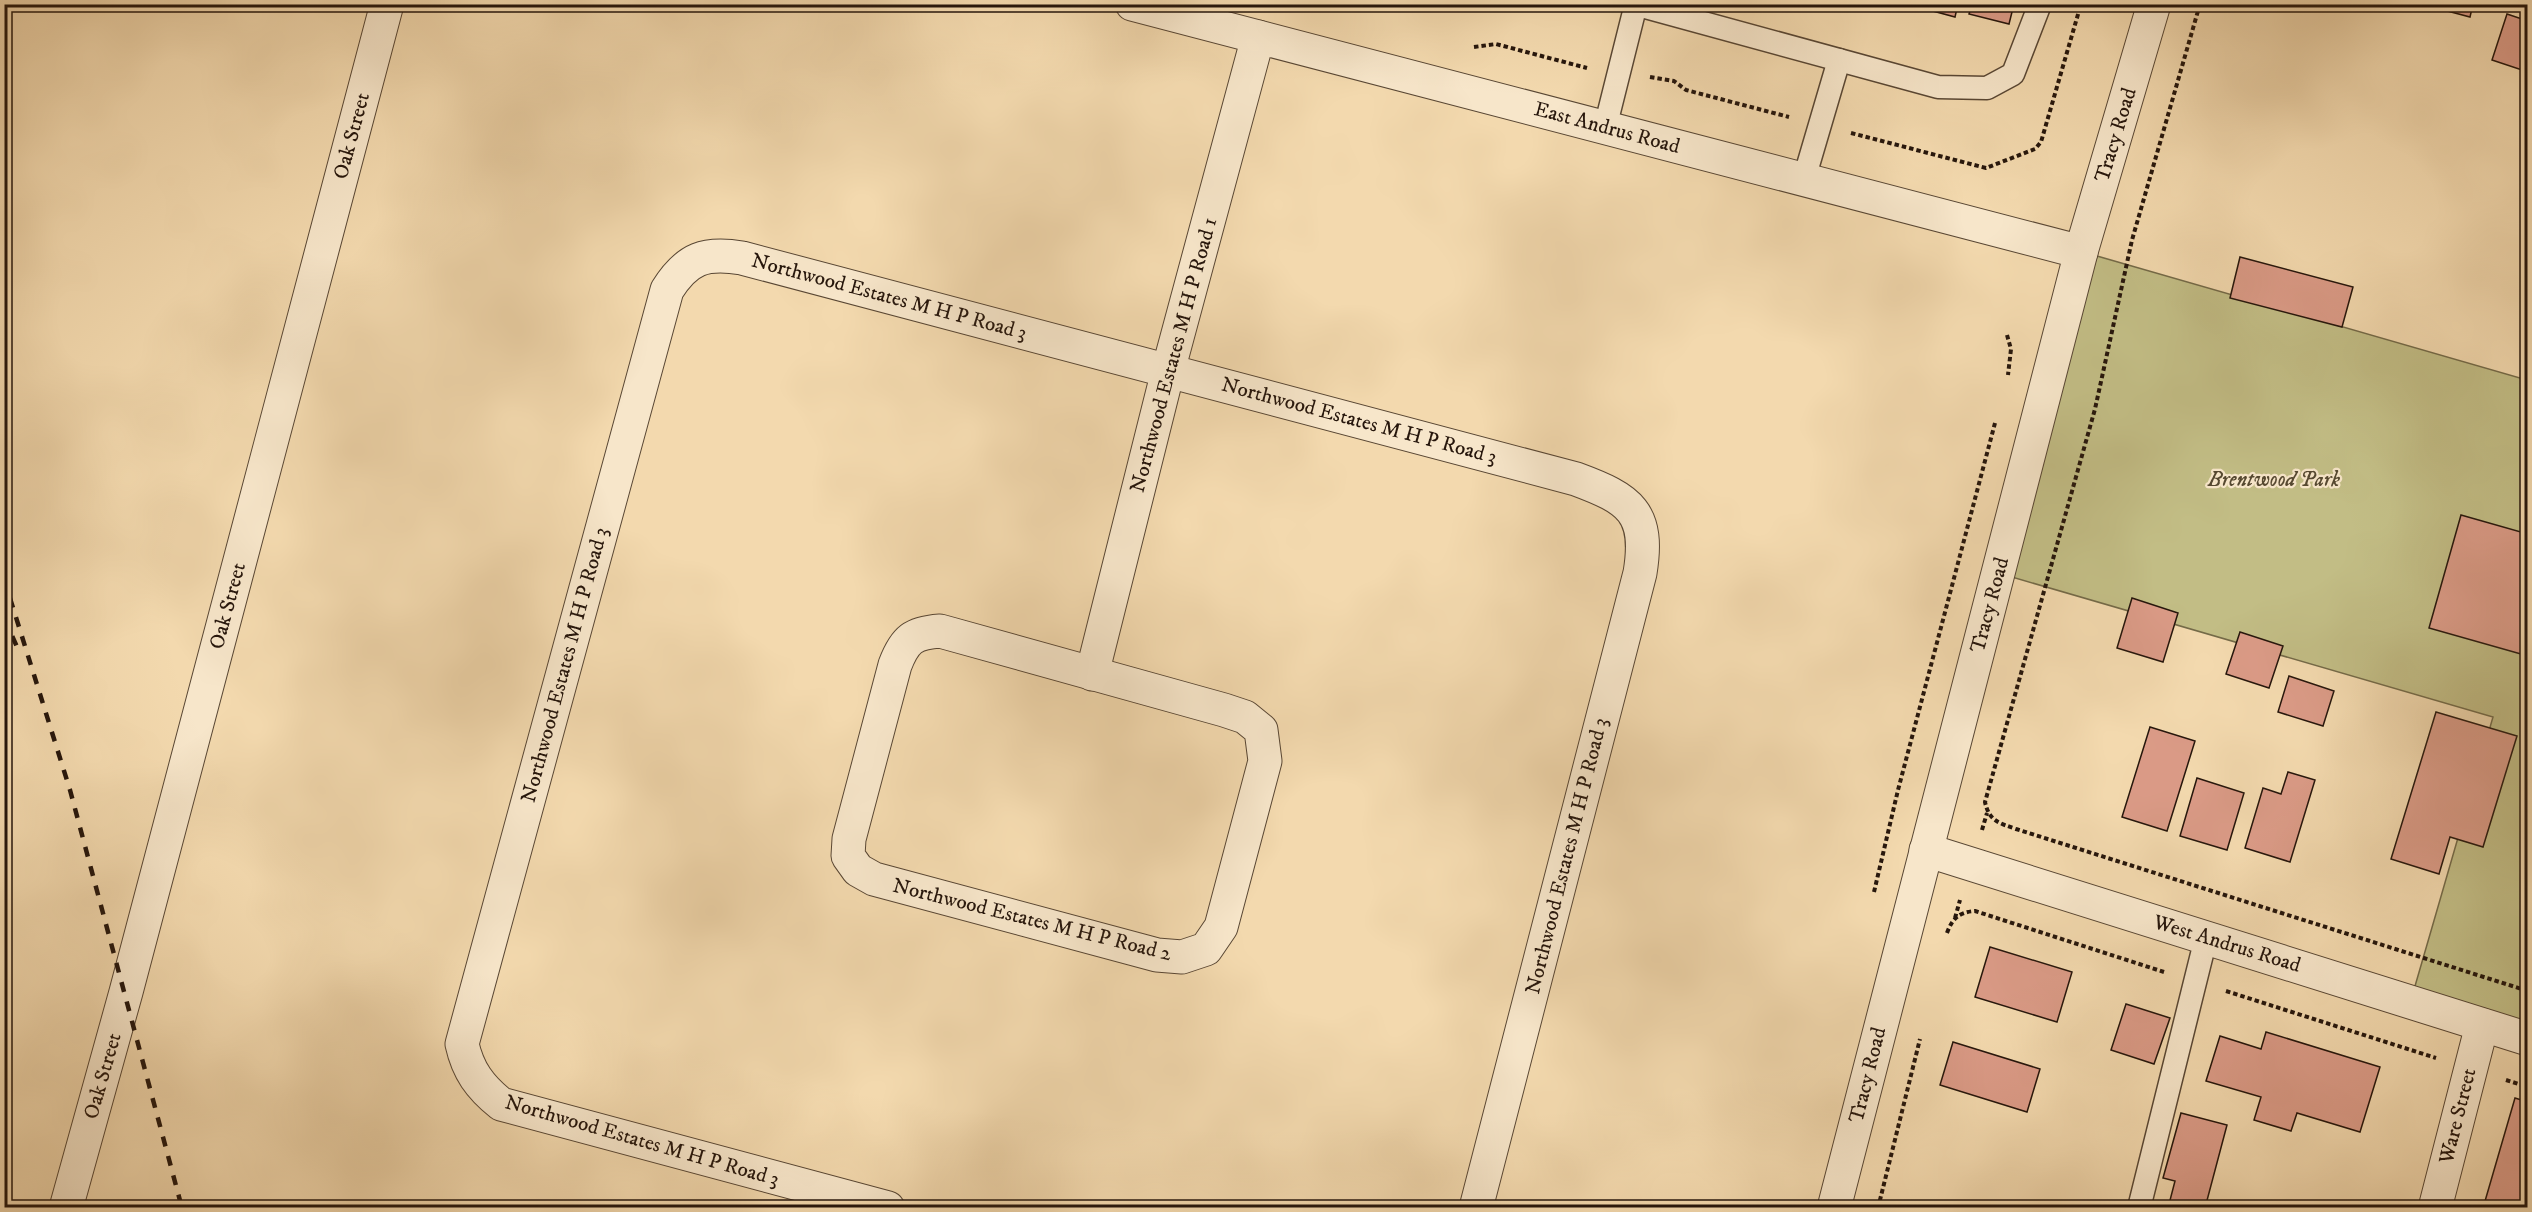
<svg xmlns="http://www.w3.org/2000/svg" width="2532" height="1212" viewBox="0 0 2532 1212" font-family="'IM FELL DW Pica',serif">
<style>
.green{fill:#c2bd85;stroke:#746a48;stroke-width:1.5}
.building{fill:#db9b87;stroke:#26160c;stroke-width:1.5}
.lines{fill:none;stroke-linecap:round;stroke-linejoin:round}
.service-casing{stroke:#594734;stroke-width:25}
.minor-casing{stroke:#594734;stroke-width:35}
.tertiary-casing{stroke:#594734;stroke-width:35}
.path{stroke:#26160c;stroke-width:4;stroke-dasharray:4.5 3;stroke-linecap:butt}
.service{stroke:#f7e6ca;stroke-width:22}
.minor{stroke:#f7e6ca;stroke-width:33}
.tertiary{stroke:#f7e6ca;stroke-width:33}
.rail{stroke:#26160c;stroke-width:4.5;stroke-dasharray:10 10;stroke-linecap:butt}
.labels{text-anchor:middle;dominant-baseline:central;stroke-width:4.5;stroke-linejoin:round;paint-order:stroke}
.street-label{font-size:21px;fill:#26160c;stroke:#f7e6ca}
.park-label{font-size:21px;font-style:italic;fill:#554830;stroke:#f7e6ca}
</style>
<rect width="100%" height="100%" fill="#f3d9ae"/>
<filter id="stains"><feTurbulence type="fractalNoise" baseFrequency=".00333" numOctaves="4"/><feColorMatrix values="0 0 0 0 .2 0 0 0 0 .09 0 0 0 0 .02 0 0 0 .5 -.17"/></filter>
<radialGradient id="worn" r=".72"><stop offset=".6" stop-color="#630" stop-opacity="0"/><stop offset="1" stop-color="#630" stop-opacity=".3"/></radialGradient>
<!-- green -->
<path class="green" d="M 2097,256 L 2527,380 L 2527,1027 L 2413,993 L 2493,717 L 2005,575 Z"/>
<!-- building -->
<g class="building">
<path d="M 1907,4 L 1958,4 L 1955,17 Z"/>
<path d="M 1972,4 L 2014,4 L 2009,24 L 1969,14 Z"/>
<path d="M 2421,4 L 2473,4 L 2470,17 Z"/>
<path d="M 2507,14 L 2528,21 L 2528,72 L 2492,60 Z"/>
<path d="M 2240,257 L 2353,287 L 2342,327 L 2230,298 Z"/>
<path d="M 2461,515 L 2528,534 L 2528,656 L 2429,628 Z"/>
<path d="M 2132,598 L 2178,613 L 2163,662 L 2117,648 Z"/>
<path d="M 2240,632 L 2283,646 L 2269,688 L 2226,674 Z"/>
<path d="M 2289,676 L 2334,691 L 2323,726 L 2278,712 Z"/>
<path d="M 2436,712 L 2517,736 L 2483,847 L 2450,837 L 2439,874 L 2391,859 Z"/>
<path d="M 2150,727 L 2195,741 L 2167,831 L 2122,817 Z"/>
<path d="M 2288,772 L 2315,780 L 2290,862 L 2245,848 L 2263,788 L 2281,794 Z"/>
<path d="M 2197,778 L 2244,793 L 2227,850 L 2180,836 Z"/>
<path d="M 1990,947 L 2072,972 L 2057,1022 L 1975,997 Z"/>
<path d="M 2126,1004 L 2170,1018 L 2154,1064 L 2111,1050 Z"/>
<path d="M 2266,1032 L 2380,1067 L 2360,1132 L 2297,1113 L 2291,1131 L 2254,1120 L 2261,1097 L 2206,1081 L 2220,1036 L 2261,1049 Z"/>
<path d="M 1953,1042 L 2040,1069 L 2027,1112 L 1940,1085 Z"/>
<path d="M 2515,1098 L 2528,1102 L 2528,1208 L 2483,1208 Z"/>
<path d="M 2181,1113 L 2227,1125 L 2205,1208 L 2168,1208 L 2175,1181 L 2163,1178 Z"/>
</g>
<g class="lines">
<defs>
<g id="service">
<path d="M 1634,4 L 1938,87 L 1987,88 L 2013,74 L 2040,4"/>
<path d="M 1605,128 L 1636,4"/>
<path d="M 1804,179 L 1839,60"/>
<path d="M 2139,1208 L 2206,938"/>
</g>
<g id="minor">
<path d="M 940,631 L 1224,710 L 1245,717 L 1261,730 L 1265,761 L 1221,927 L 1206,949 L 1182,957 L 1157,955 L 874,879 L 858,870 L 848,856 L 849,839 L 895,665 C 905,639 913,633 940,631 Z"/>
<path d="M 1092,674 L 1168,371 L 1258,37"/>
<path d="M 1926,850 L 2528,1039"/>
<path d="M 66,1208 L 126,992 L 387,4"/>
<path d="M 888,1208 L 501,1104 C 480,1087 468,1071 462,1044 L 667,290 C 687,258 705,252 742,258 L 1576,479 C 1630,499 1650,512 1640,573 L 1476,1208"/>
<path d="M 2435,1208 L 2482,1025"/>
</g>
<g id="tertiary">
<path d="M 1132,4 L 2081,252"/>
<path d="M 1834,1208 L 2081,252 L 2154,4"/>
</g>
</defs>
<!-- service casing -->
<use href="#service" class="service-casing"/>
<!-- minor casing -->
<use href="#minor" class="minor-casing"/>
<!-- tertiary casing -->
<use href="#tertiary" class="tertiary-casing"/>
<!-- path -->
<g class="path">
<path d="M 2200,4 L 2132,240 L 2095,409 L 1985,802 C 1989,821 1999,823 2016,829 L 2528,991"/>
<path d="M 1474,47 L 1496,44 L 1587,68"/>
<path d="M 1650,77 L 1674,81 L 1686,90 L 1789,117"/>
<path d="M 1851,133 L 1986,168 L 2035,149 L 2041,142 L 2081,4"/>
<path d="M 2007,335 L 2011,349 L 2008,375"/>
<path d="M 1982,830 L 1987,813"/>
<path d="M 1874,892 L 1898,790 L 1995,423"/>
<path d="M 1955,918 L 1960,900"/>
<path d="M 1947,933 C 1952,919 1959,912 1975,911 L 2164,972"/>
<path d="M 2226,991 L 2436,1058"/>
<path d="M 2506,1080 L 2528,1087"/>
<path d="M 1878,1208 L 1920,1039"/>
</g>
<!-- service -->
<use href="#service" class="service"/>
<!-- minor -->
<use href="#minor" class="minor"/>
<!-- tertiary -->
<use href="#tertiary" class="tertiary"/>
<!-- rail -->
<g class="rail">
<path d="M 4,579 L 70,790 L 182,1208"/>
<path d="M 4,618 L 18,649"/>
</g>
</g>
<g class="labels">
<!-- street labels -->
<g class="street-label">
<text transform="translate(1607 128) rotate(15)">East Andrus Road</text>
<text transform="translate(2116 135) rotate(-73)">Tracy Road</text>
<text transform="translate(352 136) rotate(-75)">Oak Street</text>
<text transform="translate(889 297) rotate(15)">Northwood Estates M H P Road 3</text>
<text transform="translate(1174 355) rotate(-75)">Northwood Estates M H P Road 1</text>
<text transform="translate(1359 421) rotate(15)">Northwood Estates M H P Road 3</text>
<text transform="translate(1990 605) rotate(-75)">Tracy Road</text>
<text transform="translate(228 606) rotate(-75)">Oak Street</text>
<text transform="translate(565 665) rotate(-75)">Northwood Estates M H P Road 3</text>
<text transform="translate(1567 856) rotate(-76)">Northwood Estates M H P Road 3</text>
<text transform="translate(1032 920) rotate(14)">Northwood Estates M H P Road 2</text>
<text transform="translate(2227 944) rotate(17)">West Andrus Road</text>
<text transform="translate(1868 1075) rotate(-76)">Tracy Road</text>
<text transform="translate(103 1076) rotate(-74)">Oak Street</text>
<text transform="translate(2458 1116) rotate(-76)">Ware Street</text>
<text transform="translate(642 1141) rotate(16)">Northwood Estates M H P Road 3</text>
</g>
<!-- park labels -->
<g class="park-label">
<text x="2274" y="480">Brentwood Park</text>
</g>
</g>
<!-- margin -->
<rect width="2532" height="1212" fill="none" stroke="#f3d9ae" stroke-width="24"/>
<rect x="6" y="6" width="2520" height="1200" fill="none" stroke="#26160c" stroke-width="3"/>
<rect x="12" y="12" width="2508" height="1188" fill="none" stroke="#26160c" stroke-width="1.5"/>
<rect width="100%" height="100%" filter="url(#stains)"/>
<rect width="100%" height="100%" fill="url(#worn)"/>
</svg>
